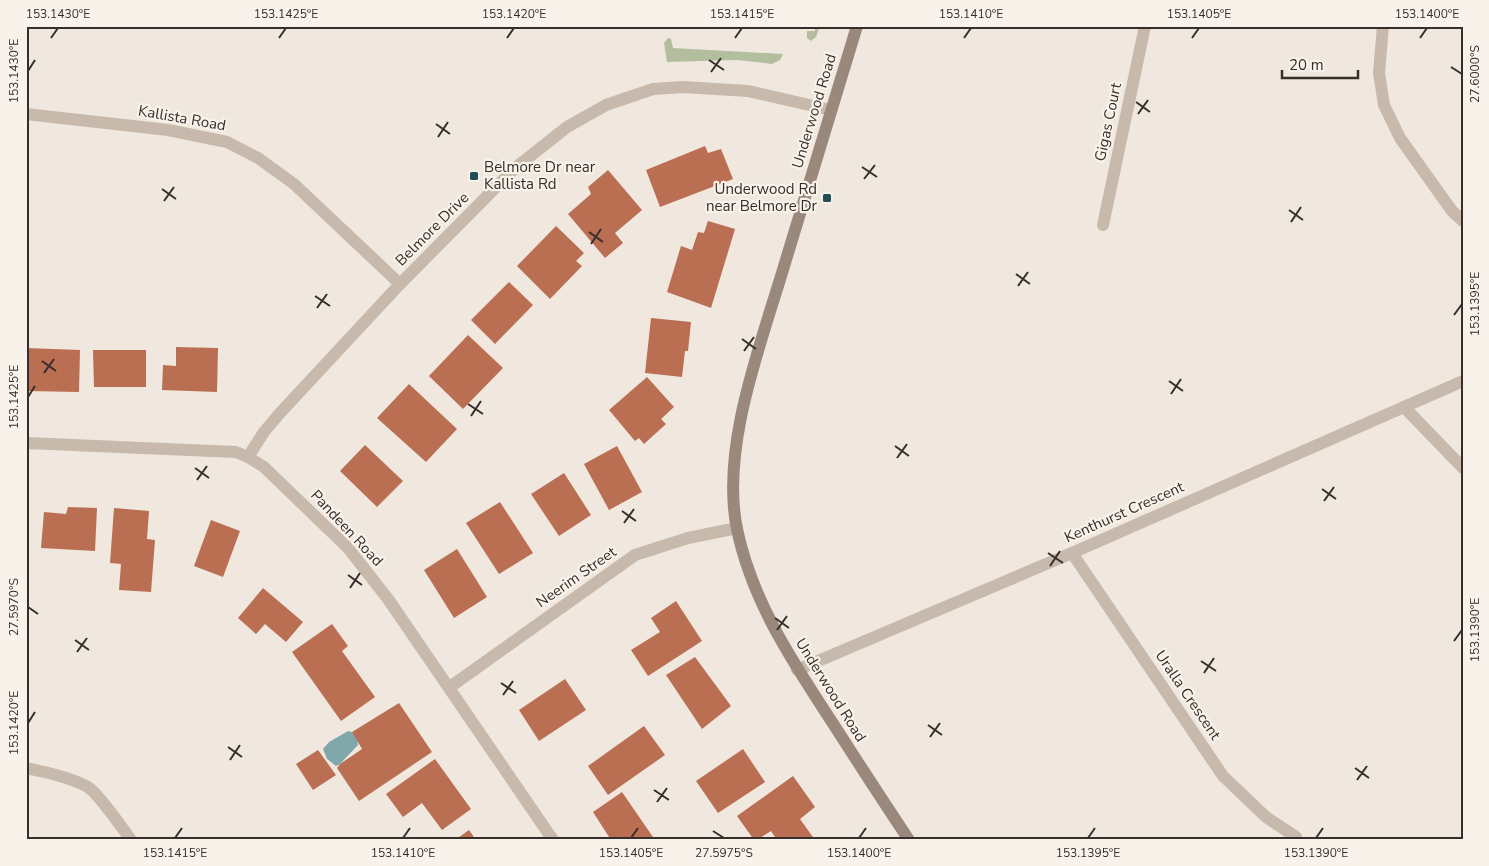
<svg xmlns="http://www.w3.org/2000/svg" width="1489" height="866" viewBox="0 0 1489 866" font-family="'Nunito Sans',sans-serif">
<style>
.green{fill:#b3be9f}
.water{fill:#80a8ab}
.building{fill:#ba6e52}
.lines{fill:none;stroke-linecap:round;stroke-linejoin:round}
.street{stroke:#c7b9ab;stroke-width:12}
.secondary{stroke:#9b887d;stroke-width:12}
.ticks{fill:none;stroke:#362e2a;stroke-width:2}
.poi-dot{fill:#234f53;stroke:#f8f2ea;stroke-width:2}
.labels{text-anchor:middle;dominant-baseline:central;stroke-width:4.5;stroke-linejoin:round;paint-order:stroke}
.street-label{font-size:15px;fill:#362e2a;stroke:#f8f2ea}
.poi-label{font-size:15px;fill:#362e2a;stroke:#f8f2ea;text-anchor:start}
.neatline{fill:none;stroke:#362e2a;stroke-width:2}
.ticks-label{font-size:12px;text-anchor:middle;fill:#362e2a}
</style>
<rect width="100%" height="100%" fill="#f0e8de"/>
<!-- green -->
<g class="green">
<path d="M 815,26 L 820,26 L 816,37 L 811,41 L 807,38 L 807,31 L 815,31 Z"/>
<path d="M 668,38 L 671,39 L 673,48 L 783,54 L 780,60 L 772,64 L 737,60 L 667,62 L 664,43 Z"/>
</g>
<!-- water -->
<path class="water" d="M 348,731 L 352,732 L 357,738 L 358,745 L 340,764 L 336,766 L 327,759 L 323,749 L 329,742 Z"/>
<!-- building -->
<g class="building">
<path d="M 705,146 L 708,153 L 721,149 L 733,179 L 660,207 L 646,170 Z"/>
<path d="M 608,170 L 642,210 L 615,233 L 623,243 L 605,258 L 568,214 L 591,194 L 588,187 Z"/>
<path d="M 708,221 L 735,229 L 711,308 L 667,292 L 681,246 L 692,250 L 698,232 L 704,233 Z"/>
<path d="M 556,226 L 584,253 L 576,261 L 582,266 L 550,299 L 517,266 Z"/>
<path d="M 509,282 L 533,305 L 495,344 L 471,320 Z"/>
<path d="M 651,318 L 691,322 L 688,351 L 685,351 L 682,377 L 645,373 Z"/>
<path d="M 468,335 L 503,368 L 463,409 L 429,376 Z"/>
<path d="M 176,347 L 218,348 L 217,392 L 162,390 L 163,365 L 176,366 Z"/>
<path d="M 26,348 L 80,350 L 79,392 L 26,391 Z"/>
<path d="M 93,350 L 146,350 L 146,387 L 94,387 Z"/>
<path d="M 647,377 L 674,407 L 661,419 L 666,424 L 644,444 L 639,438 L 635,441 L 609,410 Z"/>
<path d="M 409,384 L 457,429 L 426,462 L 377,418 Z"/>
<path d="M 365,445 L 403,481 L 377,507 L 340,471 Z"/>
<path d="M 617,446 L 642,492 L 609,510 L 584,464 Z"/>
<path d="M 564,473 L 591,515 L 559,536 L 531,494 Z"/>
<path d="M 26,500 L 29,500 L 28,543 L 26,543 Z"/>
<path d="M 500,502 L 533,553 L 499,574 L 466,523 Z"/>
<path d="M 68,507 L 97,508 L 95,551 L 41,548 L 44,512 L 66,514 Z"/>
<path d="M 114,508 L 149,511 L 147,539 L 155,540 L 151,592 L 119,590 L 121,564 L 110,563 Z"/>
<path d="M 211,520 L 240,531 L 223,577 L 194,566 Z"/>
<path d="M 457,549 L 487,597 L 454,618 L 424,570 Z"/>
<path d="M 263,588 L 303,622 L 286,642 L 265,624 L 256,634 L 238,618 Z"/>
<path d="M 676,601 L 702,641 L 648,676 L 631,650 L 660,632 L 651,618 Z"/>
<path d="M 332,624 L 348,646 L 342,651 L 375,697 L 341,721 L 292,652 Z"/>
<path d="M 695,657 L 731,706 L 702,729 L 666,675 Z"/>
<path d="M 565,679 L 586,710 L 539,741 L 519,710 Z"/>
<path d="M 399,703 L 432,752 L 359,801 L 337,768 L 340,764 L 362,749 L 352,732 Z"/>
<path d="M 644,726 L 665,755 L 608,795 L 588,766 Z"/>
<path d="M 743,749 L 765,782 L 718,813 L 696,781 Z"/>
<path d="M 318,750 L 336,775 L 313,790 L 296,764 Z"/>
<path d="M 435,759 L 471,809 L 442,830 L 422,803 L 403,817 L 386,794 Z"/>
<path d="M 793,776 L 815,807 L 800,819 L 815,840 L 777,840 L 771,831 L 757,840 L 754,840 L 737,816 Z"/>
<path d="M 622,792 L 655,840 L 611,840 L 593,812 Z"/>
<path d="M 469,830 L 476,840 L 455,840 Z"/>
</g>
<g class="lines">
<!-- street -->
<g class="street">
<path d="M 1383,26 L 1379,73 L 1384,105 L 1400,138 L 1452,211 L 1463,221"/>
<path d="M 26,114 L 168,130 L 227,142 L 258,158 L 294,184 L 400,284"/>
<path d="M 1103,225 L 1145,26"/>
<path d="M 1404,407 L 1463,468"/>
<path d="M 26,443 L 236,452 L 248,457 L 264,467 L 348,548 L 388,599 L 553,840"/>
<path d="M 248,457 L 264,432 L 280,413 L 400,284 L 514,169 L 567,127 L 606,105 L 653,89 L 683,87 L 748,91 L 831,110"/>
<path d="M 1072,553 L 1223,776 L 1266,817 L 1296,837"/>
<path d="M 797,670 L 1072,553 L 1463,381"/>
<path d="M 450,687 L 635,555 L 688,538 L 737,528"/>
<path d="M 26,768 C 45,772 69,777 86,786 C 97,791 122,828 131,840"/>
</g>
<!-- secondary -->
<path class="secondary" d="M 857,26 C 833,105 809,184 785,263 C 762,341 720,447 737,529 C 752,601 792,661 832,722 C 857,761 883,801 909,840"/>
</g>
<!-- ticks -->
<path class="ticks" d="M 51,38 L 58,28M 279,38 L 286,28M 507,38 L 514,28M 735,38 L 742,28M 964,38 L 971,28M 1192,38 L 1199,28M 1420,38 L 1427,28M 709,60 L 724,70M 1451,67 L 1462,74M 28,71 L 35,60M 711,72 L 721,58M 1136,102 L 1150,112M 1138,114 L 1148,100M 436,124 L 450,134M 438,137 L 448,122M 862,167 L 877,177M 864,179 L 875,165M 162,189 L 176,199M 164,201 L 174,187M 1289,210 L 1303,220M 1291,222 L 1301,207M 589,232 L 603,242M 591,244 L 601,229M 1016,274 L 1030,284M 1018,286 L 1028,272M 315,296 L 330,306M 317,308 L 327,294M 1454,315 L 1462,304M 742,339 L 756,349M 744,351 L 754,337M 42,361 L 56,371M 44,373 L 54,359M 1169,381 L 1183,391M 1171,394 L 1181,379M 28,397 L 35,386M 468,404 L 483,414M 471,416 L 481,401M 895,446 L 909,456M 897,458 L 907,444M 195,468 L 209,478M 197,480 L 207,466M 1322,489 L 1336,499M 1324,501 L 1334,487M 622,511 L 636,521M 624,523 L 634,509M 1048,553 L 1063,563M 1050,566 L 1060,551M 348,575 L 362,585M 350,588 L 360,573M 28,607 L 38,614M 775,618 L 789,628M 777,630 L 787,616M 75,640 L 89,650M 1454,641 L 1462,630M 77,652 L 87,638M 1201,661 L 1216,671M 1204,673 L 1214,658M 501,683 L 516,693M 503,695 L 513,681M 28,723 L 35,712M 928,725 L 942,735M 930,737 L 940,723M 228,747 L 242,757M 230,760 L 240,745M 1355,768 L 1369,778M 1357,780 L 1367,766M 654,790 L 669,800M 657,802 L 667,788M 713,831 L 724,838M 175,838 L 182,828M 403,838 L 410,828M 631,838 L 638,828M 859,838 L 866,828M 1088,838 L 1095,828M 1316,838 L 1323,828"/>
<!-- markers -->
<g class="poi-dot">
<rect x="469" y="171" width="10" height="10" rx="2.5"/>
<rect x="822" y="193" width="10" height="10" rx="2.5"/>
</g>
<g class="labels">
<!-- street labels -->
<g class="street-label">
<text transform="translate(814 111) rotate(-73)">Underwood Road</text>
<text transform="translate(182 118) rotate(10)">Kallista Road</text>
<text transform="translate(1108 122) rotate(-78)">Gigas Court</text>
<text transform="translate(432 229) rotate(-45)">Belmore Drive</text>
<text transform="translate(1124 512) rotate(-24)">Kenthurst Crescent</text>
<text transform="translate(347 528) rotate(47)">Pandeen Road</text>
<text transform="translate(576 577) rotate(-35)">Neerim Street</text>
<text transform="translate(831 690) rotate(58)">Underwood Road</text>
<text transform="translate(1188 695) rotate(56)">Uralla Crescent</text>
</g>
<!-- poi labels -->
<g class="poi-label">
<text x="484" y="167">Belmore Dr near<tspan x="484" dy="17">Kallista Rd</tspan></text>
<text x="817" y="189" text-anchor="end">Underwood Rd<tspan x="817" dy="17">near Belmore Dr</tspan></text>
</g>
</g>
<!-- border -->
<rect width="1489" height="866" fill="none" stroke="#f8f2ea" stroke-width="55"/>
<!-- scale -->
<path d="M1282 70v8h76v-8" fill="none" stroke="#362e2a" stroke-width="2.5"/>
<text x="1289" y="70" font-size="15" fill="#362e2a" stroke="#f8f2ea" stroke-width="4" paint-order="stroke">20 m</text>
<rect x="28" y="28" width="1434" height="810" class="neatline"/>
<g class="ticks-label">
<text x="58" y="18">153.1430°E</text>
<text x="286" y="18">153.1425°E</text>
<text x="514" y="18">153.1420°E</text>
<text x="742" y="18">153.1415°E</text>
<text x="971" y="18">153.1410°E</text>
<text x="1199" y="18">153.1405°E</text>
<text x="1427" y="18">153.1400°E</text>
<text transform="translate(14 71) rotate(-90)" y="4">153.1430°E</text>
<text transform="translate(1475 74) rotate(-90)" y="4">27.6000°S</text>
<text transform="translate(1475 304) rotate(-90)" y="4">153.1395°E</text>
<text transform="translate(14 397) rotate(-90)" y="4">153.1425°E</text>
<text transform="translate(14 607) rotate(-90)" y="4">27.5970°S</text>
<text transform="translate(1475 630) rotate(-90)" y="4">153.1390°E</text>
<text transform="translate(14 723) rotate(-90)" y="4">153.1420°E</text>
<text x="175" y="857">153.1415°E</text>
<text x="403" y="857">153.1410°E</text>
<text x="631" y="857">153.1405°E</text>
<text x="724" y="857">27.5975°S</text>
<text x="859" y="857">153.1400°E</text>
<text x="1088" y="857">153.1395°E</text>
<text x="1316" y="857">153.1390°E</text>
</g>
</svg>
